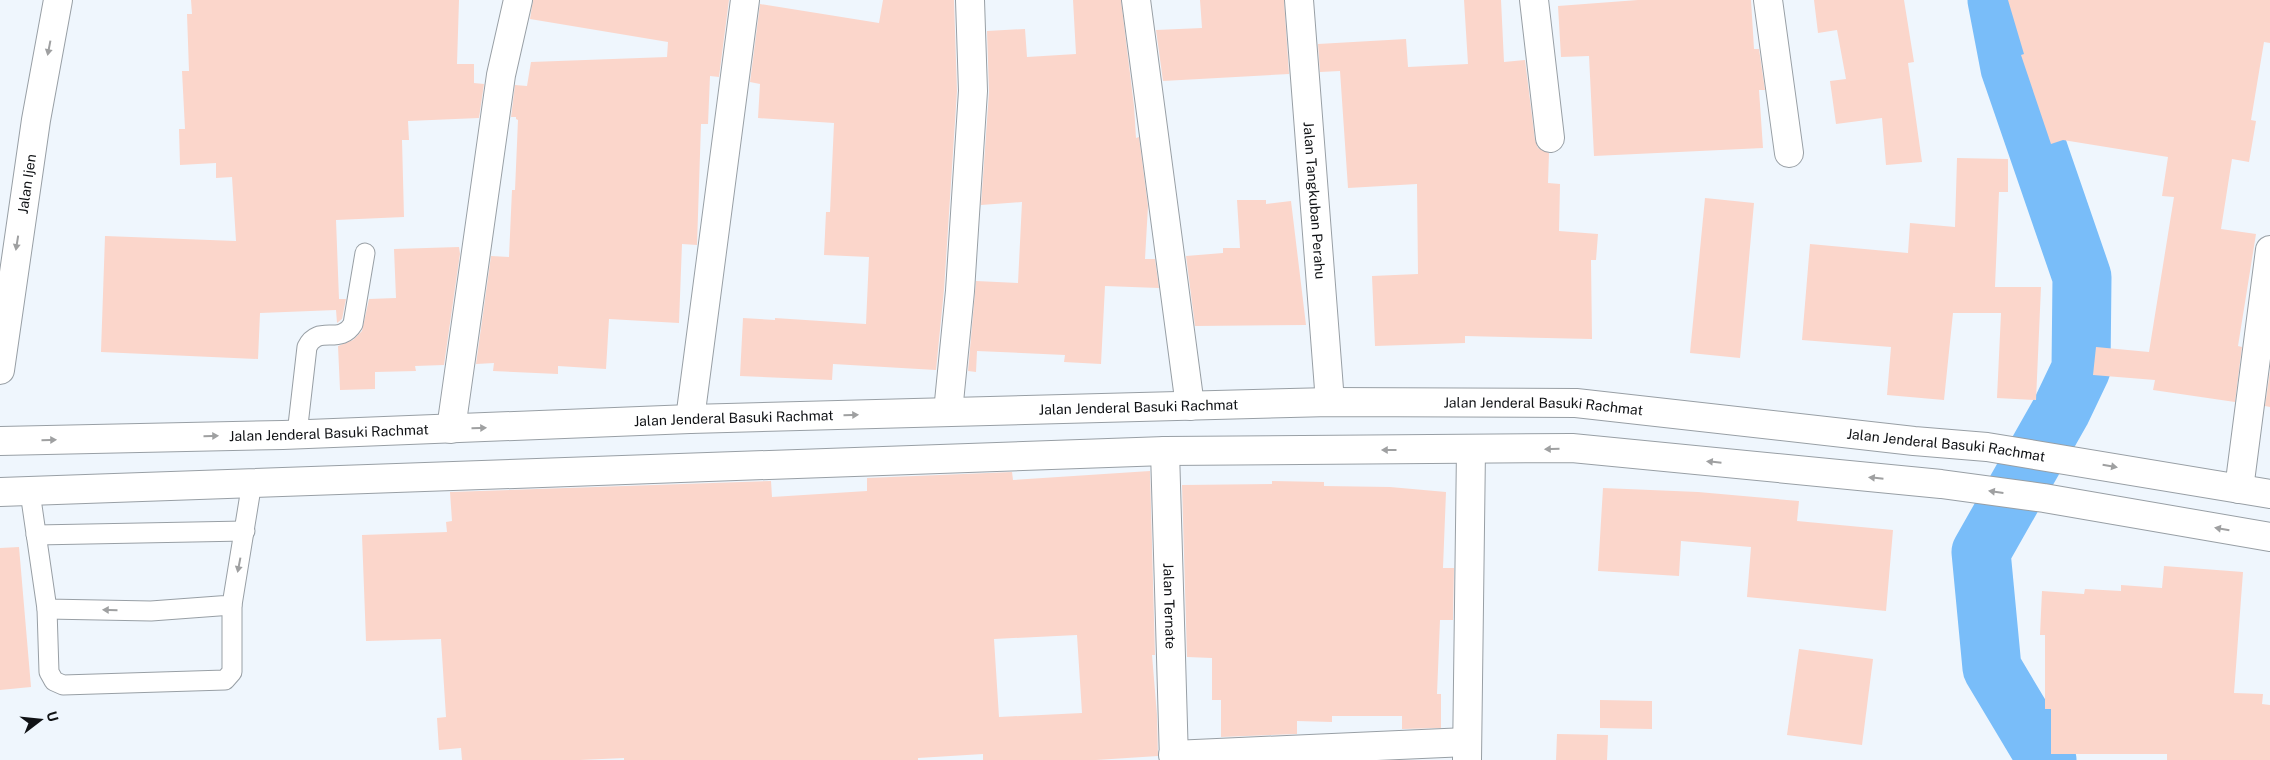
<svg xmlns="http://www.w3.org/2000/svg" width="2270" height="760" viewBox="0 0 2270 760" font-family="'Public Sans',sans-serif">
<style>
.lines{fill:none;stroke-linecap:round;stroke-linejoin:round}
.river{stroke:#79bdf9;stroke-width:59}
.building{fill:#fbd6cb;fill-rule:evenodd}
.lane-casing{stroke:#989fa5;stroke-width:21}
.street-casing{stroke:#989fa5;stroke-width:30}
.secondary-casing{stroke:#989fa5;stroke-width:30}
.lane{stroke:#fff;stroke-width:19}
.street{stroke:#fff;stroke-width:28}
.secondary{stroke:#fff;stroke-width:28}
.oneway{fill:#9fa0a1}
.labels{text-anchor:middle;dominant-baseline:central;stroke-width:5;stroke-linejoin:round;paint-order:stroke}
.street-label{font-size:14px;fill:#101215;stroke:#eff6fd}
</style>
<rect width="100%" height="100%" fill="#eff6fd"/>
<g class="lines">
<!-- river -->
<path class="river" d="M 1997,0 L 2010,68 L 2082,277 L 2081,369 L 2061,411 L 1981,552 L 1992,668 L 2047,760"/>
</g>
<!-- building -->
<g class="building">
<path d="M 191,0 L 459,0 L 457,64 L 474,64 L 474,83 L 484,84 L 479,118 L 408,121 L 409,140 L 402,140 L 404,217 L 336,220 L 339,299 L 346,299 L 342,319 L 337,323 L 336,310 L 260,313 L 258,359 L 101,352 L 105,236 L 236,241 L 232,177 L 216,178 L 216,163 L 180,165 L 179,129 L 185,129 L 182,71 L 189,71 L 187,14 L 192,14 Z"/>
<path d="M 533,0 L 729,0 L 719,77 L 710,76 L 708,124 L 701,124 L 697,245 L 682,244 L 679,323 L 609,319 L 606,369 L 558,366 L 558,374 L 493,371 L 494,363 L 476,364 L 491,256 L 509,257 L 512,190 L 515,190 L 518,120 L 516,119 L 516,117 L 511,117 L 515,85 L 527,86 L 531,62 L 667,57 L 668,42 L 530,19 Z"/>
<path d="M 883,0 L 954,0 L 957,91 L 944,290 L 936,370 L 833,364 L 832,380 L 740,376 L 743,318 L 775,320 L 775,318 L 866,324 L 869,257 L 824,255 L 826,212 L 830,212 L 834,123 L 758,118 L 760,84 L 750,82 L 760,4 L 879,23 Z"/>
<path d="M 1073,0 L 1121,0 L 1134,106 L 1136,138 L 1139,137 L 1148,206 L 1145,259 L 1155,259 L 1159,288 L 1105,286 L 1101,364 L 1064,362 L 1065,355 L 977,351 L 976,372 L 968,371 L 976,281 L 1018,283 L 1022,202 L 981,205 L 989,92 L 987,31 L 1025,29 L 1027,57 L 1076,54 Z"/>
<path d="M 1200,0 L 1284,0 L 1289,74 L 1163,81 L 1156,30 L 1202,28 Z"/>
<path d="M 1464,0 L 1501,0 L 1504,62 L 1525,60 L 1535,140 L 1538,148 L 1549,153 L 1548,183 L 1560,184 L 1559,231 L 1598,234 L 1596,260 L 1591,260 L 1592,339 L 1465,336 L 1465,343 L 1375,346 L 1372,276 L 1418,274 L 1417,184 L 1348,188 L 1340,71 L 1320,72 L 1318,44 L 1406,39 L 1408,67 L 1468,64 Z"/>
<path d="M 1638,0 L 1751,0 L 1754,49 L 1759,49 L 1765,90 L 1759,90 L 1763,148 L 1594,156 L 1589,56 L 1561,57 L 1558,6 Z"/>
<path d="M 1814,0 L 1904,0 L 1914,62 L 1908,63 L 1922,162 L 1886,165 L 1882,118 L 1836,124 L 1830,81 L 1846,79 L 1837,30 L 1818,33 Z"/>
<path d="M 2008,0 L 2270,0 L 2270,43 L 2264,42 L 2251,120 L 2256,121 L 2249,162 L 2232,159 L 2221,229 L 2256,234 L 2238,346 L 2242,347 L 2235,402 L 2153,390 L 2155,380 L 2093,375 L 2096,347 L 2149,352 L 2174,197 L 2162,196 L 2168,157 L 2063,140 L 2051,144 L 2021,55 L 2024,54 Z"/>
<path d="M 1957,158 L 2008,159 L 2008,192 L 1999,192 L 1995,287 L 2041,287 L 2036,400 L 1997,398 L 2001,313 L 1953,313 L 1944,400 L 1887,395 L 1891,347 L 1802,340 L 1810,244 L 1908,253 L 1910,223 L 1955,227 Z"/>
<path d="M 1705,198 L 1754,203 L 1740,358 L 1690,353 Z"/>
<path d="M 1237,200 L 1266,200 L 1266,204 L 1291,201 L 1306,325 L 1195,326 L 1186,256 L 1223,253 L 1223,248 L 1240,248 Z"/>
<path d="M 459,247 L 460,254 L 444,365 L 415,366 L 416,371 L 375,372 L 375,389 L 340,390 L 338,346 L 353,340 L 362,331 L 369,299 L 396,298 L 394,249 Z"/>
<path d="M 2270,371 L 2270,407 L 2265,406 Z"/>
<path d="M 1150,471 L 1155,655 L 1152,655 L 1157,715 L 1158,756 L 1096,760 L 983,760 L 983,754 L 918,758 L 918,760 L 624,760 L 624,758 L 580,760 L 462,760 L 461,748 L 439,750 L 437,718 L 446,717 L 441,639 L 366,641 L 362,535 L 447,532 L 446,522 L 452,521 L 450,492 L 771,481 L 772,497 L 867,491 L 867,478 L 1012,472 L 1013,480 ZM 1077,635 L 1082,713 L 999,717 L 994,639 Z"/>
<path d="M 1272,481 L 1324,482 L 1324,486 L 1390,487 L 1446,492 L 1443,568 L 1454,568 L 1453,620 L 1440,620 L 1437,694 L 1441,694 L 1441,728 L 1402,729 L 1402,716 L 1332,716 L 1332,722 L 1297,721 L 1297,734 L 1221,737 L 1221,700 L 1212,700 L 1212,658 L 1187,657 L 1182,485 L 1272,484 Z"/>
<path d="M 1603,488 L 1698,492 L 1799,501 L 1797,521 L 1893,530 L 1886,611 L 1747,597 L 1751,547 L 1681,541 L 1679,576 L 1598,571 Z"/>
<path d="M 19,547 L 31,687 L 0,690 L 0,548 Z"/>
<path d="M 2164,566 L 2243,572 L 2234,693 L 2263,694 L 2262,704 L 2270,705 L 2270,760 L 2167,760 L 2167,754 L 2051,754 L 2051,709 L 2045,709 L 2045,635 L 2040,635 L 2042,591 L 2084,594 L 2085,589 L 2121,591 L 2121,585 L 2162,588 Z"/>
<path d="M 1799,649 L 1873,659 L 1862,745 L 1787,735 Z"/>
<path d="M 1600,700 L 1652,701 L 1652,729 L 1600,728 Z"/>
<path d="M 1557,734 L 1608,735 L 1607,760 L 1556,760 Z"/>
</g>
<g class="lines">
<defs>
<g id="lane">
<path d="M 297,434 L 307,347 C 318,324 340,346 353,324 L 365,253"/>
<path d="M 30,492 L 47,609 L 151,611 L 232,605 L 252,482"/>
<path d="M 36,535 L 245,531"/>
<path d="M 47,609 L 49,672 L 54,681 L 63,685 L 225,680 L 232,672 L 232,605"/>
</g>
<g id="street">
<path d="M 1136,0 L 1190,406"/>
<path id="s1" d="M 1299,0 L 1330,402"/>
<path d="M 1534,0 L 1550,138"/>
<path d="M 1768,0 L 1789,153"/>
<path d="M 948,412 L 960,291 L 973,91 L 970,0"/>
<path d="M 690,419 L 745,0"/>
<path d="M 451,429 L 501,75 L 518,0"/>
<path id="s2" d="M 1165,451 L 1174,760"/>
<path d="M 2239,489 L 2270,250"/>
<path d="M 1173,755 L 1467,742"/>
<path d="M 1467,760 L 1471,449"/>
</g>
<g id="secondary">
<path id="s3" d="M 0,370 L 36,120 L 58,0"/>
<path id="s4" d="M 0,441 L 283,435 L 690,419 L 1330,402 L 1576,403 L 1914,441 L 1987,447 L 2270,494"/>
<path d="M 0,492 L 1165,451 L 1572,448 L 1941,484 L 2044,498 L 2270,537"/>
</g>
</defs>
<!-- lane casing -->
<use href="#lane" class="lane-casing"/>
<!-- street casing -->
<use href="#street" class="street-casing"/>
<!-- secondary casing -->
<use href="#secondary" class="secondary-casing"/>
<!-- lane -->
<use href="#lane" class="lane"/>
<!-- street -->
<use href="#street" class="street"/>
<!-- secondary -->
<use href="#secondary" class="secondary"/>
</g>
<!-- one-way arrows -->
<defs><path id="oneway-solid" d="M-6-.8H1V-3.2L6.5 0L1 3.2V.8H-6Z" transform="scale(1.25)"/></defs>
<g class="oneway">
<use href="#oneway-solid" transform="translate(49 48) rotate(101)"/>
<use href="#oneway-solid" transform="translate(17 243) rotate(99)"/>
<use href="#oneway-solid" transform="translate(851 415) rotate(-2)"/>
<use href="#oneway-solid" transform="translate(479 428) rotate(-2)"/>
<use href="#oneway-solid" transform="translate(211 436) rotate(-1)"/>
<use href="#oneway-solid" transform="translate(49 440) rotate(-1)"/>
<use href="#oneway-solid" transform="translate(1552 449) rotate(179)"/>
<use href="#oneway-solid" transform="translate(1389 450) rotate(180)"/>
<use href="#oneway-solid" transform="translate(1714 462) rotate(-174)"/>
<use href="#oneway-solid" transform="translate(2110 466) rotate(10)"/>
<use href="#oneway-solid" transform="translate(1876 478) rotate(-174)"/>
<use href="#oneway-solid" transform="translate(1996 492) rotate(-172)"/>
<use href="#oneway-solid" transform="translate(2222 529) rotate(-170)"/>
<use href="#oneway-solid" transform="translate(239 565) rotate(101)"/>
<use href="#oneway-solid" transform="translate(110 610) rotate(-179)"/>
</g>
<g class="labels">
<!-- street labels -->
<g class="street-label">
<text stroke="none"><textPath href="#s3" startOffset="188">Jalan Ijen</textPath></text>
<text stroke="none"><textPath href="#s1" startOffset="201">Jalan Tangkuban Perahu</textPath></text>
<text stroke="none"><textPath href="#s4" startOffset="1139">Jalan Jenderal Basuki Rachmat</textPath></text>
<text stroke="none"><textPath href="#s4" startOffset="1544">Jalan Jenderal Basuki Rachmat</textPath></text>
<text stroke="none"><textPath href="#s4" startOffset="734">Jalan Jenderal Basuki Rachmat</textPath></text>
<text stroke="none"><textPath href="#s4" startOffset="329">Jalan Jenderal Basuki Rachmat</textPath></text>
<text stroke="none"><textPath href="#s4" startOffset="1949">Jalan Jenderal Basuki Rachmat</textPath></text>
<text stroke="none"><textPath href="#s2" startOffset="155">Jalan Ternate</textPath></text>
</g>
</g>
<!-- north arrow -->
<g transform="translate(40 720) rotate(74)" stroke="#eff6fd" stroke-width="4" paint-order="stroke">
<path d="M0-4L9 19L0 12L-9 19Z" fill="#101215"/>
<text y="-8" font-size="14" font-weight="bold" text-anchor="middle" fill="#101215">U</text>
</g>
</svg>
